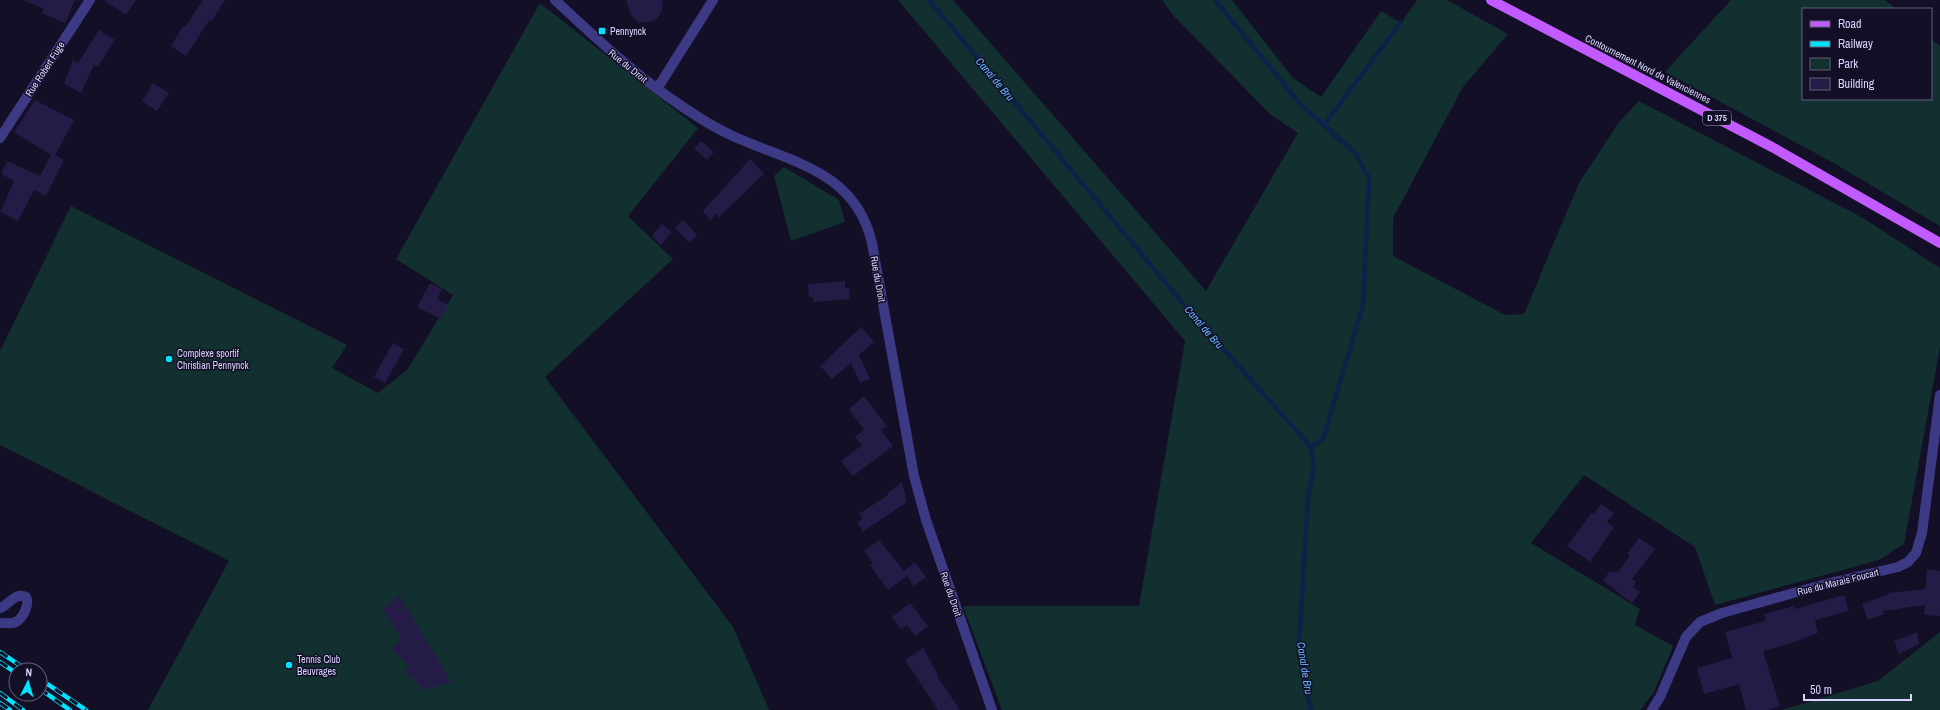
<svg xmlns="http://www.w3.org/2000/svg" width="1940" height="710" viewBox="0 0 1940 710" font-family="'Archivo Narrow',sans-serif">
<style>
.green{fill:#12302f}
.lines{fill:none;stroke-linecap:round;stroke-linejoin:round}
.stream{stroke:#0c2248;stroke-width:4.5}
.building{fill:#241b47}
.minor{stroke:#3d3a85;stroke-width:10}
.major{stroke:#c25bff;stroke-width:10}
.rail-casing{stroke:#00e5ff;stroke-width:4.5}
.rail{stroke:#130f26;stroke-width:3;stroke-dasharray:9;stroke-linecap:butt}
.poi-dot{fill:#00e5ff;stroke:#130f26;stroke-width:1.5}
.labels{text-anchor:middle;dominant-baseline:central;stroke-width:3;stroke-linejoin:round;paint-order:stroke}
.shield{fill:#130f26;stroke:#9e99be;stroke-width:1}
.shield-label{font-size:9px;font-weight:bold;fill:#d9d4ff}
.poi-label{font-size:10px;fill:#d9d4ff;stroke:#130f26;text-anchor:start}
.street-label{font-size:10px;fill:#d9d4ff;stroke:#130f26}
.water-label{font-size:11px;font-style:italic;fill:#62b6ff;stroke:#130f26}
</style>
<rect width="100%" height="100%" fill="#130f26"/>
<!-- green -->
<g class="green">
<path d="M 898,0 L 953,0 L 1206,291 L 1298,133 L 1270,114 L 1172,14 L 1162,0 L 1232,0 L 1293,78 L 1321,97 L 1381,11 L 1401,23 L 1417,0 L 1447,0 L 1508,34 L 1463,87 L 1393,218 L 1393,256 L 1505,315 L 1524,314 L 1579,183 L 1619,122 L 1639,101 L 1863,218 L 1940,268 L 1940,347 L 1904,544 L 1879,560 L 1715,605 L 1695,547 L 1584,475 L 1531,543 L 1640,609 L 1635,625 L 1673,646 L 1654,692 L 1640,710 L 1002,710 L 963,606 L 1139,606 L 1185,341 Z"/>
<path d="M 1731,0 L 1885,0 L 1896,9 L 1803,9 L 1803,99 L 1931,99 L 1931,39 L 1940,46 L 1940,226 L 1830,161 L 1665,72 Z"/>
<path d="M 540,3 L 698,128 L 628,216 L 673,259 L 545,377 L 733,627 L 769,710 L 148,710 L 229,561 L 0,445 L 0,351 L 71,206 L 347,345 L 332,368 L 378,393 L 407,370 L 453,295 L 396,259 Z"/>
<path d="M 784,167 L 839,200 L 845,222 L 791,241 L 774,176 Z"/>
<path d="M 1940,632 L 1940,710 L 1782,710 L 1878,681 Z"/>
</g>
<g class="lines">
<!-- stream -->
<g class="stream">
<path d="M 929,0 L 1190,312 L 1311,447 L 1314,468 L 1308,498 L 1299,645 L 1307,693 L 1311,710"/>
<path d="M 1215,0 L 1301,105 L 1356,154 L 1369,178 L 1363,305 L 1323,439 L 1311,447"/>
<path d="M 1324,125 L 1401,22"/>
</g>
</g>
<!-- building -->
<g class="building">
<path d="M 23,0 L 75,0 L 65,23 L 42,13 L 44,9 Z"/>
<path d="M 103,0 L 136,0 L 126,15 Z"/>
<path d="M 203,0 L 225,0 L 212,21 L 210,19 L 186,56 L 171,46 L 183,26 L 185,27 Z"/>
<path d="M 626,0 L 663,0 L 662,10 L 660,15 L 653,21 L 639,23 L 631,15 Z"/>
<path d="M 99,30 L 115,40 L 98,67 L 94,65 L 81,93 L 64,84 L 73,60 L 78,63 Z"/>
<path d="M 153,83 L 169,93 L 157,111 L 142,101 Z"/>
<path d="M 35,100 L 74,120 L 55,155 L 64,160 L 46,196 L 34,190 L 18,221 L 0,212 L 14,181 L 1,174 L 7,161 L 40,176 L 51,155 L 14,132 Z"/>
<path d="M 701,141 L 714,152 L 707,160 L 694,149 Z"/>
<path d="M 750,159 L 764,174 L 719,217 L 716,214 L 710,221 L 703,211 Z"/>
<path d="M 683,220 L 697,235 L 690,243 L 675,228 Z"/>
<path d="M 662,224 L 672,232 L 661,245 L 652,236 Z"/>
<path d="M 845,281 L 845,288 L 849,288 L 850,299 L 813,302 L 813,297 L 809,297 L 808,284 Z"/>
<path d="M 430,283 L 442,289 L 437,299 L 448,305 L 440,319 L 417,307 Z"/>
<path d="M 861,327 L 874,342 L 859,355 L 870,379 L 860,383 L 851,363 L 832,379 L 820,366 Z"/>
<path d="M 393,343 L 404,349 L 385,383 L 374,377 Z"/>
<path d="M 864,396 L 887,426 L 881,430 L 893,446 L 853,476 L 841,461 L 862,445 L 855,437 L 864,430 L 849,409 Z"/>
<path d="M 902,482 L 907,502 L 863,532 L 857,522 L 862,519 L 859,514 L 888,495 L 887,494 Z"/>
<path d="M 1601,504 L 1614,513 L 1607,522 L 1614,527 L 1590,562 L 1567,546 L 1592,512 L 1594,514 Z"/>
<path d="M 1639,538 L 1655,549 L 1632,579 L 1636,582 L 1633,587 L 1640,592 L 1632,603 L 1603,581 L 1609,572 L 1618,572 L 1630,556 L 1627,554 Z"/>
<path d="M 879,540 L 904,571 L 915,562 L 926,577 L 914,586 L 907,576 L 888,590 L 870,565 L 873,563 L 864,551 Z"/>
<path d="M 1927,569 L 1940,571 L 1940,616 L 1924,615 L 1925,605 L 1883,611 L 1884,614 L 1868,620 L 1862,604 L 1889,594 L 1888,593 L 1925,589 Z"/>
<path d="M 399,595 L 451,682 L 424,690 L 404,671 L 409,666 L 391,649 L 401,639 L 383,609 Z"/>
<path d="M 1844,595 L 1849,611 L 1815,620 L 1818,633 L 1789,644 L 1763,651 L 1780,706 L 1769,710 L 1746,710 L 1739,684 L 1704,694 L 1697,668 L 1732,658 L 1725,632 L 1766,621 L 1764,614 L 1794,606 L 1795,609 Z"/>
<path d="M 910,603 L 928,626 L 915,636 L 907,625 L 901,629 L 892,617 Z"/>
<path d="M 1917,632 L 1919,644 L 1899,654 L 1894,641 Z"/>
<path d="M 923,648 L 938,675 L 937,676 L 960,710 L 938,710 L 905,660 Z"/>
</g>
<g class="lines">
<!-- minor -->
<g class="minor">
<path d="M 555,0 C 596,38 636,76 683,107 C 699,118 717,129 735,137 C 793,163 855,171 872,243 L 914,476 L 926,520 L 992,710"/>
<path d="M 657,89 L 713,0"/>
<path d="M 0,138 L 90,0"/>
<path d="M 0,608 C 10,604 15,592 26,597 C 30,604 23,618 16,622 C 11,624 5,623 0,623"/>
<path d="M 1652,710 L 1660,697 L 1686,637 L 1700,622 L 1722,613 L 1822,585 L 1898,567 L 1908,562 L 1916,553 L 1922,533 L 1940,395"/>
</g>
<!-- major -->
<path class="major" d="M 1491,0 L 1772,147 L 1940,243"/>
<defs>
<g id="rail">
<path d="M 0,652 L 27,670"/>
<path d="M 0,662 L 16,673"/>
<path d="M 40,679 L 86,710"/>
<path d="M 40,689 L 70,710"/>
<path d="M 0,693 L 23,710"/>
<path d="M 0,703 L 10,710"/>
</g>
</defs>
<!-- rail casing -->
<use href="#rail" class="rail-casing"/>
<!-- rail -->
<use href="#rail" class="rail"/>
</g>
<!-- markers -->
<g class="poi-dot">
<rect x="598" y="27" width="8" height="8" rx="2"/>
<circle cx="169" cy="359" r="4"/>
<circle cx="289" cy="665" r="4"/>
</g>
<g class="labels">
<!-- shield labels -->
<rect class="shield" x="1703" y="111" width="28" height="14" rx="3"/>
<g class="shield-label">
<text x="1717" y="118">D 375</text>
</g>
<!-- poi labels -->
<g class="poi-label">
<text x="610" y="31">Pennynck</text>
<text x="177" y="353">Complexe sportif<tspan x="177" dy="12">Christian Pennynck</tspan></text>
<text x="297" y="659">Tennis Club<tspan x="297" dy="12">Beuvrages</tspan></text>
</g>
<!-- street labels -->
<g class="street-label">
<text transform="translate(628 66) rotate(39)">Rue du Droit</text>
<text transform="translate(45 69) rotate(-57)">Rue Robert Fuge</text>
<text transform="translate(1648 69) rotate(27)">Contournement Nord de Valenciennes</text>
<text transform="translate(878 279) rotate(80)">Rue du Droit</text>
<text transform="translate(1838 582) rotate(-14)">Rue du Marais Foucart</text>
<text transform="translate(951 594) rotate(71)">Rue du Droit</text>
</g>
<!-- water labels -->
<g class="water-label">
<text transform="translate(995 79) rotate(50)">Canal de Bru</text>
<text transform="translate(1204 327) rotate(49)">Canal de Bru</text>
<text transform="translate(1305 668) rotate(81)">Canal de Bru</text>
</g>
</g>
<!-- legend -->
<rect x="1802" y="8" width="130" height="92" fill="#130f26" stroke="#625e7d"/>
<rect x="1810" y="21" width="20" height="6" fill="#c25bff" stroke="#625e7d"/>
<text x="1838" y="28" font-size="12" fill="#d9d4ff">Road</text>
<rect x="1810" y="41" width="20" height="6" fill="#00e5ff" stroke="#625e7d"/>
<text x="1838" y="48" font-size="12" fill="#d9d4ff">Railway</text>
<rect x="1810" y="58" width="20" height="12" fill="#12302f" stroke="#625e7d"/>
<text x="1838" y="68" font-size="12" fill="#d9d4ff">Park</text>
<rect x="1810" y="78" width="20" height="12" fill="#241b47" stroke="#625e7d"/>
<text x="1838" y="88" font-size="12" fill="#d9d4ff">Building</text>
<!-- north arrow -->
<g transform="translate(28 682) rotate(5)"><circle r="19" fill="#130f26" stroke="#625e7d"/>
<path d="M0-3L7 15L0 10L-7 15Z" fill="#00e5ff"/>
<text y="-6" font-size="11" font-weight="bold" text-anchor="middle" fill="#d9d4ff">N</text>
</g>
<!-- scale -->
<path d="M1804 694v6h107v-6" fill="none" stroke="#d9d4ff" stroke-width="2"/>
<text x="1810" y="694" font-size="12" fill="#d9d4ff" stroke="#130f26" stroke-width="3" paint-order="stroke">50 m</text>
</svg>
